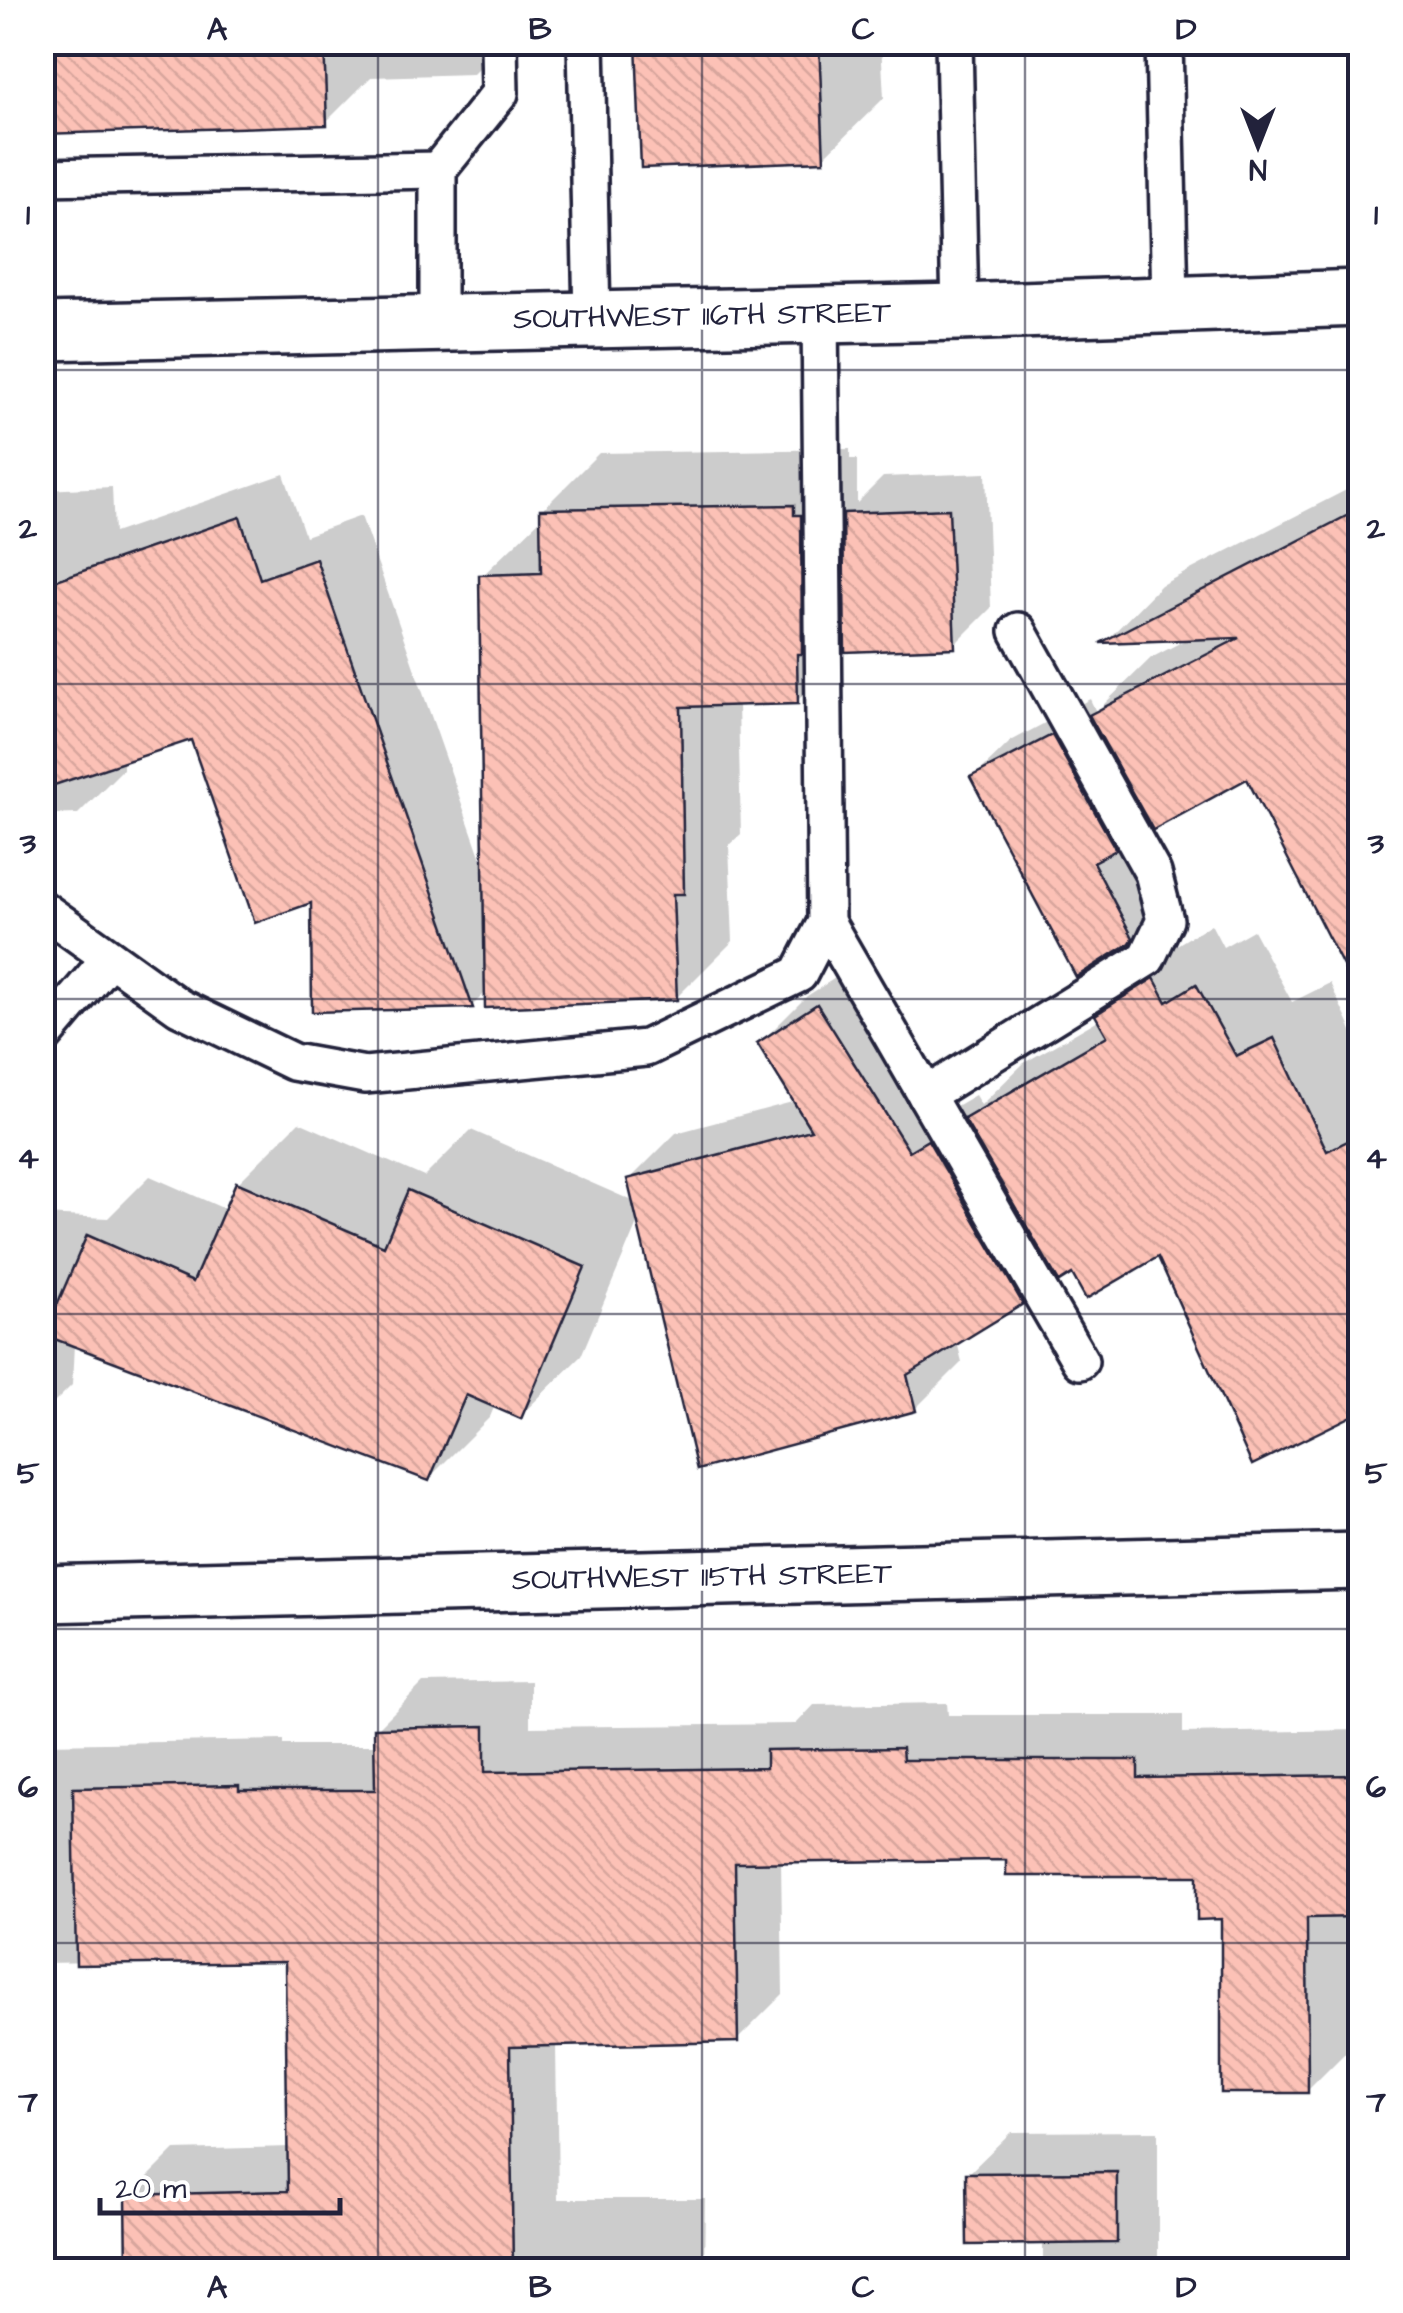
<svg xmlns="http://www.w3.org/2000/svg" width="1403" height="2313" viewBox="0 0 1403 2313" font-family="'Architects Daughter',sans-serif">
<style>
.shadow{fill:#0003}
.building{fill:url(#building-back-hatch);stroke:#22223b;stroke-width:2.5}
.lines{fill:none;stroke-linecap:round;stroke-linejoin:round}
.lane-casing{stroke:#22223b;stroke-width:42}
.street-casing{stroke:#22223b;stroke-width:62}
.secondary-casing{stroke:#22223b;stroke-width:62}
.lane{stroke:#fff;stroke-width:35}
.street{stroke:#fff;stroke-width:55}
.secondary{stroke:#fff;stroke-width:55}
.grid{fill:none;stroke:#22223b;stroke-width:2.5;stroke-opacity:0.55}
.labels{text-anchor:middle;dominant-baseline:central;stroke-width:10;stroke-linejoin:round;paint-order:stroke}
.street-label{font-size:30px;fill:#22223b;stroke:#fff}
.neatline{fill:none;stroke:#22223b;stroke-width:4}
.grid-label{font-size:32px;text-anchor:middle;font-weight:bold;fill:#22223b}
</style>
<defs>
<pattern id="building-back-hatch" width="6" height="6" patternUnits="userSpaceOnUse" patternTransform="scale(2.5)"><rect width="6" height="6" fill="#fcc1b6"/><path d="M-1 5l2 2M0 0l6 6M5-1l2 2" fill="none" stroke="#d8a69d"/></pattern>
</defs>
<rect width="100%" height="100%" fill="#fff"/>
<filter id="ink" filterUnits="userSpaceOnUse"><feTurbulence type="fractalNoise" baseFrequency=".01" numOctaves="2"/><feDisplacementMap in="SourceGraphic" scale="20" xChannelSelector="R" yChannelSelector="G"/><feConvolveMatrix kernelMatrix="1 2 1 2 8 2 1 2 1" color-interpolation-filters="sRGB"/></filter>
<g filter="url(#ink)">
<!-- shadow -->
<g class="shadow">
<path d="M 42,42 L 505,42 L 473,74 L 371,77 L 326,122 Z"/>
<path d="M 638,42 L 881,42 L 884,98 L 823,158 Z"/>
<path d="M 850,449 L 850,459 L 857,459 L 857,503 L 883,477 L 986,473 L 991,608 L 954,645 L 849,649 L 796,702 L 738,703 L 741,834 L 729,845 L 733,941 L 676,998 L 488,990 L 472,1006 L 314,1010 L 313,900 L 192,737 L 123,760 L 123,769 L 78,814 L 42,815 L 42,490 L 112,487 L 114,533 L 284,474 L 305,536 L 361,516 L 485,870 L 482,576 L 542,518 L 542,510 L 599,453 Z"/>
<path d="M 1360,483 L 1360,978 L 1354,981 L 1248,776 L 1148,815 L 1133,830 L 1167,903 L 1129,941 L 973,778 L 1011,741 L 1090,699 L 1096,712 L 1151,658 L 1191,637 L 1107,640 L 1161,585 Z"/>
<path d="M 1211,924 L 1223,947 L 1253,930 L 1292,1002 L 1330,983 L 1360,1048 L 1360,1409 L 1254,1461 L 1159,1254 L 1073,1271 L 1054,1269 L 1021,1302 L 957,1342 L 962,1362 L 915,1409 L 639,1219 L 581,1356 L 520,1416 L 495,1405 L 490,1417 L 429,1478 L 74,1344 L 72,1385 L 42,1415 L 42,1215 L 108,1218 L 150,1176 L 227,1210 L 238,1183 L 299,1122 L 424,1177 L 471,1130 L 635,1202 L 629,1180 L 676,1133 L 796,1101 L 760,1043 L 807,996 L 865,959 L 956,1106 L 975,1095 L 981,1105 L 1024,1063 L 1100,1019 L 1098,1016 L 1154,959 Z"/>
<path d="M 530,1681 L 530,1727 L 796,1724 L 814,1705 L 947,1703 L 948,1715 L 1183,1715 L 1183,1733 L 1360,1730 L 1360,1915 L 1352,1915 L 1353,2045 L 1307,2091 L 1199,1873 L 1009,1858 L 781,1860 L 783,1994 L 737,2040 L 556,2044 L 558,2199 L 705,2199 L 704,2270 L 130,2270 L 129,2196 L 175,2150 L 290,2147 L 287,1959 L 43,1963 L 42,1989 L 42,1717 L 45,1744 L 284,1740 L 284,1745 L 377,1745 L 377,1729 L 423,1683 Z"/>
<path d="M 1158,2131 L 1158,2270 L 1043,2270 L 1043,2242 L 968,2174 L 1011,2132 Z"/>
</g>
<!-- building -->
<g class="building">
<path d="M 42,42 L 324,42 L 327,125 L 42,134 Z"/>
<path d="M 636,42 L 819,42 L 824,161 L 641,168 Z"/>
<path d="M 794,505 L 794,515 L 801,515 L 802,654 L 797,654 L 798,704 L 681,707 L 684,894 L 673,894 L 677,1000 L 485,1008 L 479,575 L 541,573 L 540,509 Z"/>
<path d="M 949,509 L 955,648 L 845,652 L 843,513 Z"/>
<path d="M 1360,509 L 1360,999 L 1247,779 L 1153,830 L 1089,715 L 1239,638 L 1100,643 Z"/>
<path d="M 240,517 L 260,579 L 316,559 L 473,1008 L 312,1012 L 311,903 L 255,923 L 191,740 L 42,789 L 42,585 Z"/>
<path d="M 1052,735 L 1116,850 L 1093,862 L 1133,938 L 1130,943 L 1076,977 L 970,777 Z"/>
<path d="M 1154,978 L 1167,1002 L 1196,984 L 1236,1056 L 1274,1038 L 1327,1151 L 1360,1135 L 1360,1412 L 1252,1465 L 1158,1257 L 1086,1299 L 1072,1274 L 1059,1282 L 964,1119 L 1107,1036 L 1095,1015 Z"/>
<path d="M 817,1004 L 909,1151 L 928,1140 L 1023,1304 L 907,1375 L 916,1411 L 697,1470 L 627,1179 L 811,1130 L 757,1043 Z"/>
<path d="M 236,1182 L 384,1246 L 408,1190 L 585,1267 L 521,1419 L 466,1395 L 429,1481 L 44,1335 L 87,1235 L 193,1282 Z"/>
<path d="M 485,1726 L 485,1772 L 766,1768 L 766,1750 L 902,1748 L 903,1760 L 1138,1760 L 1138,1778 L 1360,1775 L 1360,1917 L 1307,1918 L 1308,2093 L 1221,2093 L 1221,1919 L 1197,1920 L 1197,1876 L 1006,1876 L 1006,1860 L 735,1863 L 738,2042 L 510,2047 L 513,2270 L 127,2270 L 126,2195 L 288,2191 L 285,1962 L 76,1965 L 73,1788 L 239,1785 L 239,1790 L 375,1790 L 374,1728 Z"/>
<path d="M 1117,2172 L 1117,2243 L 967,2245 L 966,2173 Z"/>
</g>
<g class="lines">
<defs>
<g id="lane">
<path d="M 586,42 L 592,318"/>
<path d="M 954,42 L 960,312"/>
<path d="M 1164,42 L 1170,302"/>
<path d="M 42,177 L 438,170"/>
<path d="M 438,322 L 438,170 L 500,93 L 499,42"/>
<path d="M 42,909 L 179,1007 L 293,1062 L 365,1075 L 646,1048 L 799,974 L 826,922 L 820,313"/>
<path d="M 826,922 L 1080,1361"/>
<path d="M 42,1038 L 110,958"/>
<path d="M 926,1095 L 1147,958 L 1165,920 L 1153,873 L 1018,631"/>
</g>
<path id="street" d="M 42,1594 L 1360,1561"/>
<path id="secondary" d="M 42,332 L 960,312 L 1360,298"/>
</defs>
<!-- lane casing -->
<use href="#lane" class="lane-casing"/>
<!-- street casing -->
<use href="#street" class="street-casing"/>
<!-- secondary casing -->
<use href="#secondary" class="secondary-casing"/>
<!-- lane -->
<use href="#lane" class="lane"/>
<!-- street -->
<use href="#street" class="street"/>
<!-- secondary -->
<use href="#secondary" class="secondary"/>
</g>
</g>
<!-- grid -->
<path class="grid" d="M 378,42 L 378,2270M 702,42 L 702,2270M 1025,42 L 1025,2270M 42,370 L 1360,370M 42,684 L 1360,684M 42,999 L 1360,999M 42,1314 L 1360,1314M 42,1629 L 1360,1629M 42,1943 L 1360,1943"/>
<g class="labels">
<!-- street labels -->
<g class="street-label">
<text transform="translate(702 316) rotate(-1)">SOUTHWEST 116TH STREET</text>
<text transform="translate(702 1577) rotate(-1)">SOUTHWEST 115TH STREET</text>
</g>
</g>
<!-- margin -->
<rect width="1403" height="2313" fill="none" stroke="#fff" stroke-width="110"/>
<!-- north arrow -->
<g transform="translate(1258 145) rotate(180)" stroke="#ffffff" stroke-width="8" paint-order="stroke">
<path d="M0-8L18 38L0 25L-18 38Z" fill="#22223b"/>
<text y="-15" font-size="28" font-weight="bold" text-anchor="middle" fill="#22223b">N</text>
</g>
<!-- scale -->
<path d="M100 2198v15h240v-15" fill="none" stroke="#22223b" stroke-width="5"/>
<text x="115" y="2198" font-size="30" fill="#22223b" stroke="#ffffff" stroke-width="8" paint-order="stroke">20 m</text>
<rect x="55" y="55" width="1293" height="2203" class="neatline"/>
<g class="grid-label">
<text x="217" y="39">A</text>
<text x="540" y="39">B</text>
<text x="863" y="39">C</text>
<text x="1186" y="39">D</text>
<text x="28" y="224">1</text>
<text x="1376" y="224">1</text>
<text x="28" y="538">2</text>
<text x="1376" y="538">2</text>
<text x="28" y="853">3</text>
<text x="1376" y="853">3</text>
<text x="28" y="1168">4</text>
<text x="1376" y="1168">4</text>
<text x="28" y="1483">5</text>
<text x="1376" y="1483">5</text>
<text x="28" y="1797">6</text>
<text x="1376" y="1797">6</text>
<text x="28" y="2112">7</text>
<text x="1376" y="2112">7</text>
<text x="217" y="2297">A</text>
<text x="540" y="2297">B</text>
<text x="863" y="2297">C</text>
<text x="1186" y="2297">D</text>
</g>
</svg>
